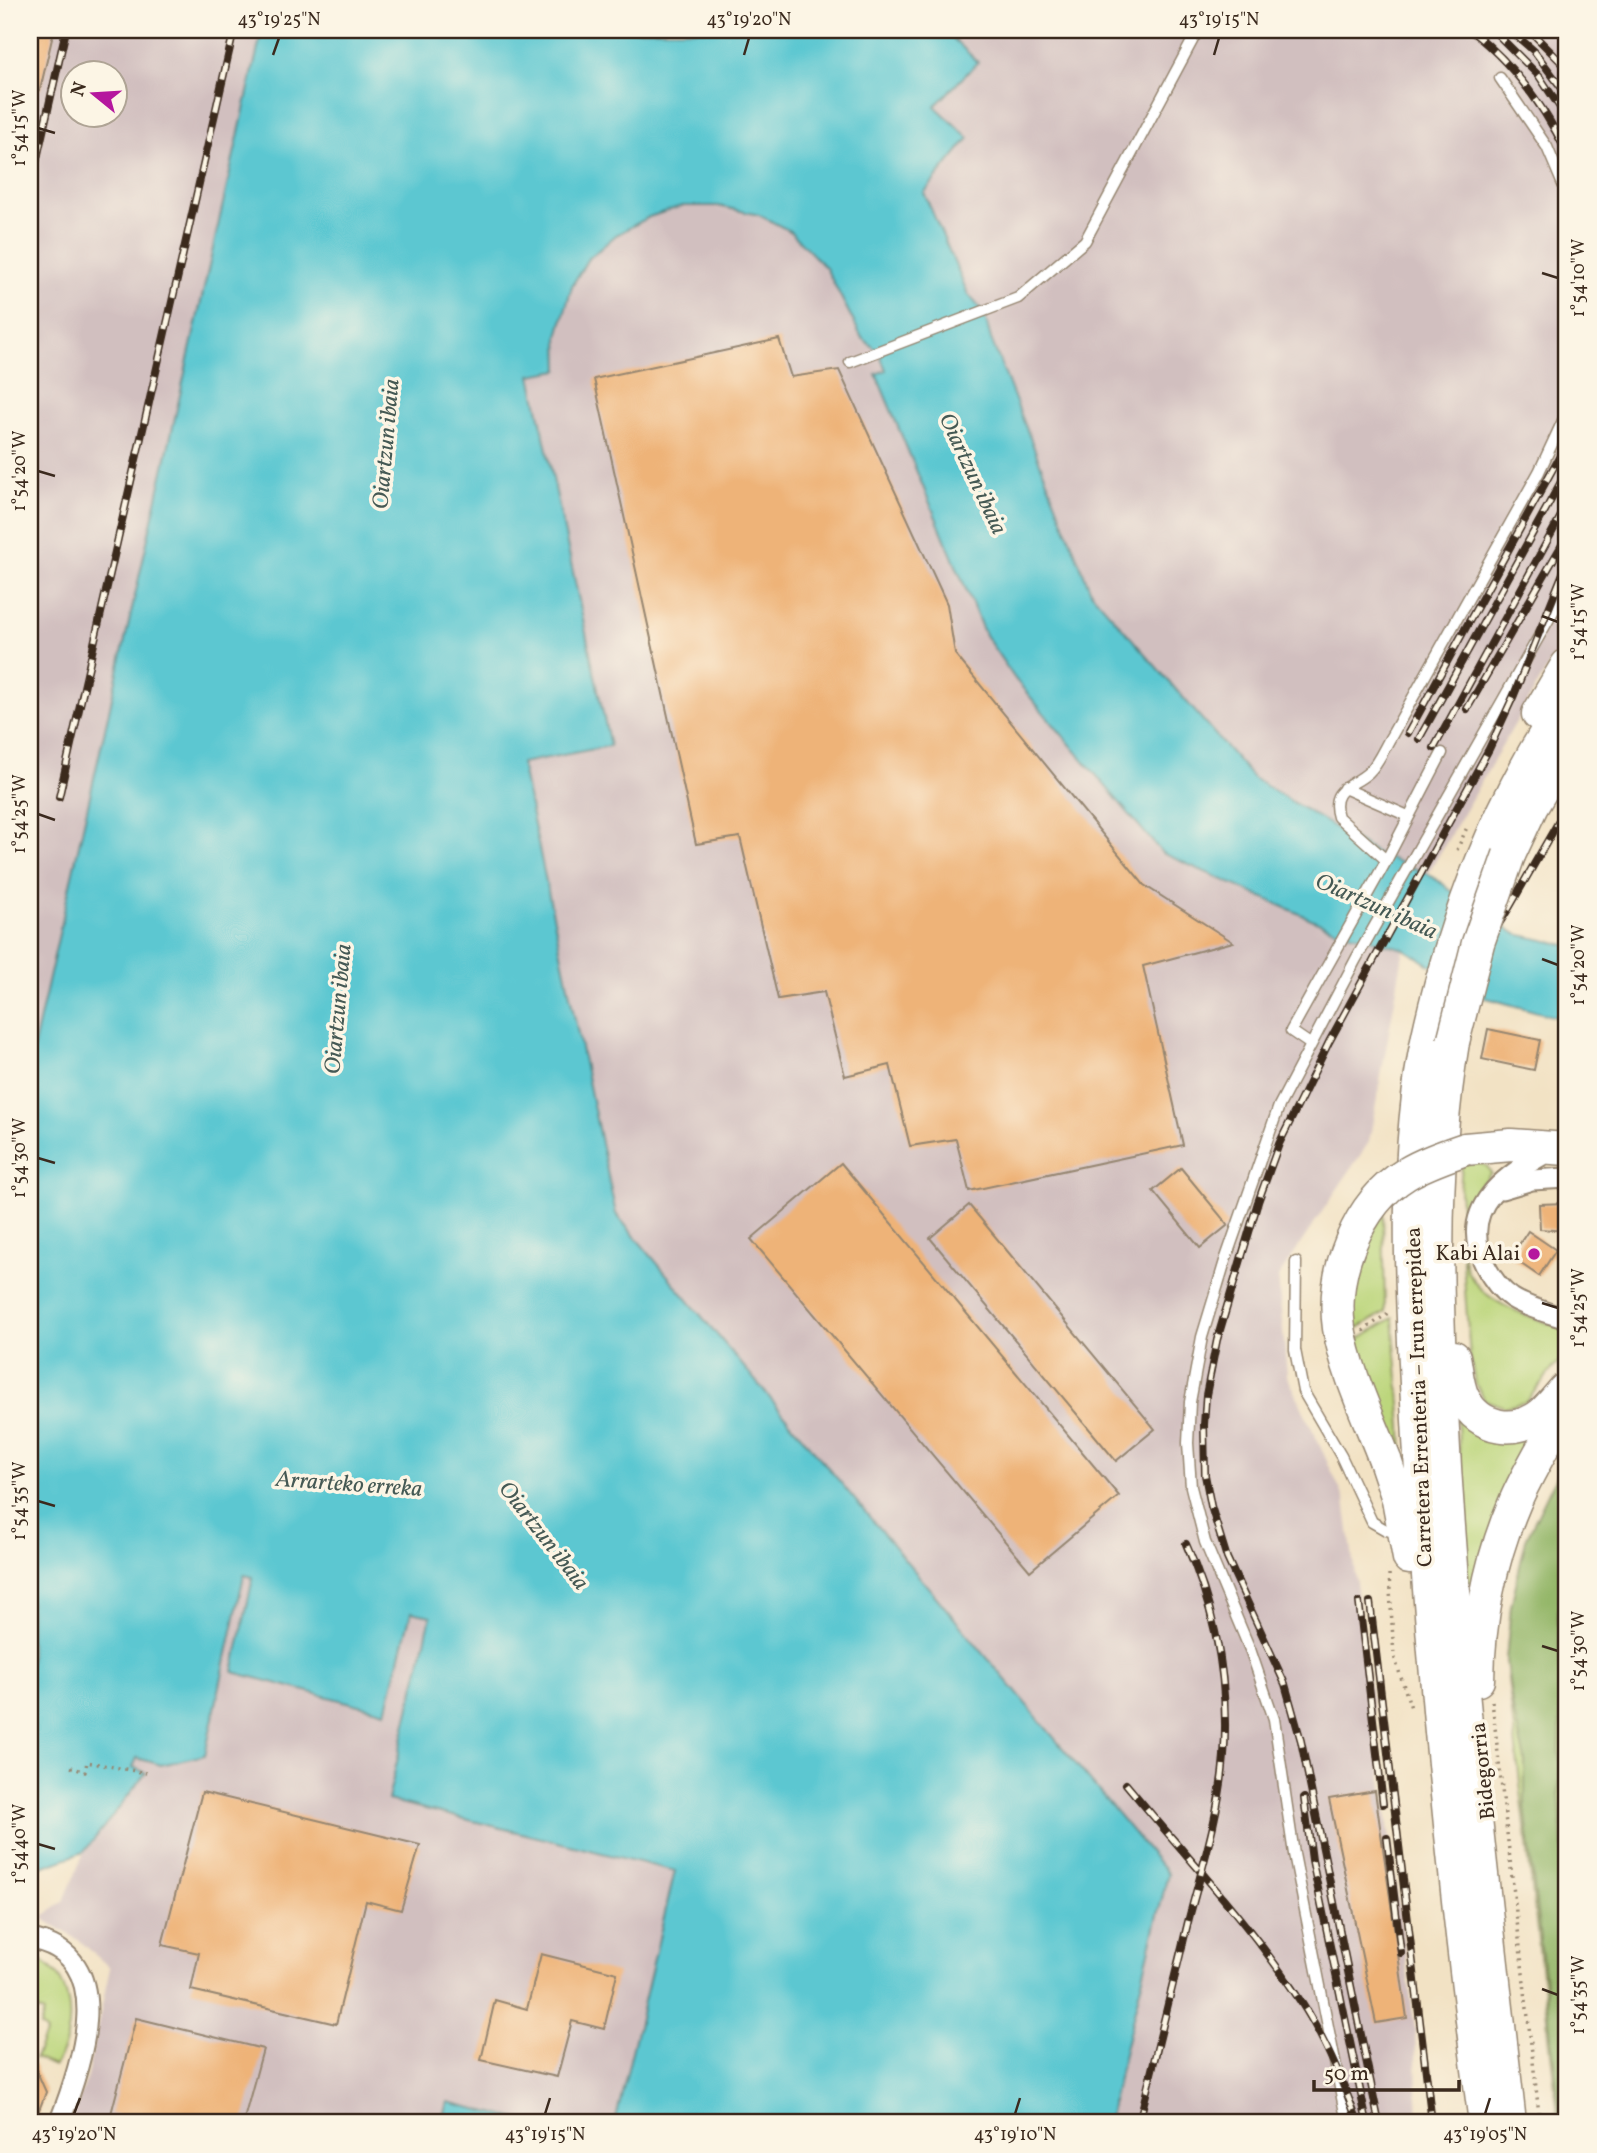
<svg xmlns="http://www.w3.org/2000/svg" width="1597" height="2153" viewBox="0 0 1597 2153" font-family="Vollkorn,serif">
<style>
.industrial{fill:#d1bfbf;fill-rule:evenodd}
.green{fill:#bcd67b;stroke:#7c804c;stroke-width:2}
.forest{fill:#95b76b;stroke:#687044;stroke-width:2}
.water{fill:#5bc7d1;stroke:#4b7878;stroke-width:2}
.building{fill:#eeb378}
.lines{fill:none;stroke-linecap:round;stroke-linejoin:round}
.lane-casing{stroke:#968671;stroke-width:13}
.street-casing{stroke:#968671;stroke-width:23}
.primary-casing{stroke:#968671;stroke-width:35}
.path{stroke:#968671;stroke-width:3.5;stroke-dasharray:2 5;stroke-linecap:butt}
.lane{stroke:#fff;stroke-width:10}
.street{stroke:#fff;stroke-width:19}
.primary{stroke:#fff;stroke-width:32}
.rail-casing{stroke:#3b2a1e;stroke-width:8}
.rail{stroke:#fcf5e5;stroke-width:5;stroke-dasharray:16;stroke-linecap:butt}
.primary-bridge-casing{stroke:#968671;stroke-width:35;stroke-linecap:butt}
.primary-bridge{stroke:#fff;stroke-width:32}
.ticks{fill:none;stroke:#3b2a1e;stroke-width:2.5}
.poi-dot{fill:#b5179e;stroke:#fcf5e5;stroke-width:2.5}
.labels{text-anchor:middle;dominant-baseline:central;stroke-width:7;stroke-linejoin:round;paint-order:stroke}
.poi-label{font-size:21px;fill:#3b2a1e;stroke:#fcf5e5;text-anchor:end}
.street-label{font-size:21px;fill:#3b2a1e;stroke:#fcf5e5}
.water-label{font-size:23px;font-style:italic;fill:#455954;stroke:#fcf5e5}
.neatline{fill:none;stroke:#3b2a1e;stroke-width:2.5}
.ticks-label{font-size:18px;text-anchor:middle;fill:#3b2a1e}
</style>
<rect width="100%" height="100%" fill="#fcf5e5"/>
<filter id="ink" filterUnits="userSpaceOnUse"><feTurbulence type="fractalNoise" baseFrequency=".0143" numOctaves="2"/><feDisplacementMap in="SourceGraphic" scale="14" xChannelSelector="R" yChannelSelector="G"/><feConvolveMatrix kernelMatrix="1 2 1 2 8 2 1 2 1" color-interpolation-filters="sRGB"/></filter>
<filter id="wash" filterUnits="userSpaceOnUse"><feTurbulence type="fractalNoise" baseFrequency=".00686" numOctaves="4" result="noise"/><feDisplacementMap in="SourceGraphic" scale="28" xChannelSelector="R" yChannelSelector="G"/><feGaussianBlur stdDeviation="1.57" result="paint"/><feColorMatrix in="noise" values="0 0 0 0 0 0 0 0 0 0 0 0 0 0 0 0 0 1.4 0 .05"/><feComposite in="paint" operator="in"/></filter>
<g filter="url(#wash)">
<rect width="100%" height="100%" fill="#f2e2c4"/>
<!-- industrial -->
<g class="industrial">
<path d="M 30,30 L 262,30 L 30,1063 ZM 74,74 L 116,74 L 116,116 L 74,116 Z"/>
<path d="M 944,30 L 1567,30 L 1567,634 L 1428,874 L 1377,853 L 1253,778 L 1091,592 L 991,339 L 984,313 L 968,294 L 924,193 L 968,138 L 935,106 Z"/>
<path d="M 682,206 L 718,206 L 759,215 L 790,231 L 826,268 L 862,338 L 878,351 L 886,370 L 876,375 L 985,635 L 1015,679 L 1162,853 L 1334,929 L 1404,949 L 1369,1142 L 1278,1277 L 1287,1375 L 1345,1500 L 1415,2030 L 1418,2123 L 1107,2123 L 1168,1874 L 616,1214 L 521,762 L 610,746 L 530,375 L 559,370 L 558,336 L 572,286 L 587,260 L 616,235 L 649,217 Z"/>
<path d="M 244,1575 L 253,1577 L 233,1672 L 385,1712 L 412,1612 L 432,1616 L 388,1800 L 675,1870 L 615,2123 L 534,2123 L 449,2102 L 442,2123 L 70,2123 L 86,2081 L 110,1968 L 80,1941 L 42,1918 L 64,1901 L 84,1852 L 146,1773 L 133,1767 L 137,1758 L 161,1765 L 205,1755 Z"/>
</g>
<!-- green -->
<g class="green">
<path d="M 1474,1161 L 1487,1166 L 1491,1173 L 1477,1189 L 1462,1221 L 1460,1191 L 1462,1163 Z"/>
<path d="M 1383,1210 L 1385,1312 L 1353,1331 L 1350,1279 Z"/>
<path d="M 1462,1250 C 1464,1257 1465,1265 1468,1272 C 1486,1307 1534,1317 1567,1330 L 1567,1355 L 1553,1368 L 1526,1402 L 1504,1407 L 1485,1400 L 1475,1383 L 1470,1357 Z"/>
<path d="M 1393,1318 L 1402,1427 L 1403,1485 L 1355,1341 Z"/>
<path d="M 1457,1411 L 1536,1434 L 1470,1626 Z"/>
<path d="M 1567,1463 L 1567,2123 L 1559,2123 L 1506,1661 L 1511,1606 L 1530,1546 Z"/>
<path d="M 30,1956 C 75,1969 79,2033 54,2066 L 35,2058 L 46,2032 L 40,2027 L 44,2013 L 30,2007 Z"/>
</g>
<!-- forest -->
<path class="forest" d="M 1567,1454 L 1567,1576 L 1561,1585 L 1558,1617 L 1561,1672 L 1559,1791 L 1567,1897 L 1567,2123 L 1561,2123 L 1525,1806 L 1525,1760 L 1513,1709 L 1506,1661 L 1511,1606 L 1526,1539 Z"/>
<!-- water -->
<g class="water">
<path d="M 262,30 L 944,30 L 978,62 L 935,106 L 969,138 L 924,193 L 968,294 L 984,313 L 991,339 L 1091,592 L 1253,778 L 1377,853 L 1428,874 L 1516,934 L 1567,945 L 1567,1020 L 1483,997 L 1404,949 L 1334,929 L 1162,853 L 1015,679 L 985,635 L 876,374 L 886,370 L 878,351 L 862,338 L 826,268 L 790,231 L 759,215 L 718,206 L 682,206 L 649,217 L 616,235 L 587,260 L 572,286 L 558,336 L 559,370 L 531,375 L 610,746 L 521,763 L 616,1214 L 1168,1874 L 1107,2123 L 615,2123 L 675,1871 L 388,1800 L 431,1616 L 411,1612 L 386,1712 L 233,1672 L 253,1577 L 244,1575 L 205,1755 L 161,1765 L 137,1758 L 133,1767 L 146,1773 L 84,1852 L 30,1871 L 30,1063 Z"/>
<path d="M 448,2102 L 534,2123 L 442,2123 Z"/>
</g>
<g id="blocks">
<!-- building -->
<g class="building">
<path d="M 30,30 L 54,30 L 40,90 L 30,88 Z"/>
<path d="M 779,339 L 791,377 L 839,370 L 947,604 L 955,654 L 1144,885 L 1233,942 L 1143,966 L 1183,1145 L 969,1191 L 956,1139 L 910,1146 L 890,1065 L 845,1076 L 824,992 L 778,999 L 740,837 L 696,844 L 594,379 Z"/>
<path d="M 1488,1029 L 1540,1040 L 1534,1070 L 1482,1059 Z"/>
<path d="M 841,1163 L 1119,1496 L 1030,1571 L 751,1239 Z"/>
<path d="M 1181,1168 L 1228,1225 L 1200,1248 L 1153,1191 Z"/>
<path d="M 1567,1203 L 1567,1231 L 1540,1229 L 1539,1204 Z"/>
<path d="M 969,1205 L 1155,1429 L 1116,1461 L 930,1238 Z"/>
<path d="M 1528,1231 L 1556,1250 L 1539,1276 L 1511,1257 Z"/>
<path d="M 1375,1791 L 1407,2018 L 1376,2023 L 1329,1799 Z"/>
<path d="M 202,1792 L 420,1845 L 401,1910 L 366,1901 L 336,2024 L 191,1990 L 199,1953 L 162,1945 Z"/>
<path d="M 541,1954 L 617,1973 L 604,2029 L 572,2021 L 557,2077 L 481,2060 L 495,2000 L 527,2009 Z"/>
<path d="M 136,2018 L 263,2049 L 243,2123 L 144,2123 L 111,2114 Z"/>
<path d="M 30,2063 L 34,2065 L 46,2092 L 34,2123 L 30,2123 Z"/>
</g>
</g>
</g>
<g filter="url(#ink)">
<use href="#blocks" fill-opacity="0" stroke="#968671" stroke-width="2"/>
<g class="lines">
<defs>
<g id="lane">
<path d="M 1565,30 L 1567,32"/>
<path d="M 1500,78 L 1547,147 L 1567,194"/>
<path d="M 850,362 L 1018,298 L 1085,241 L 1198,30"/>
<path d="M 1344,788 L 1408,816"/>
<path d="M 1386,860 L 1338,817 C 1329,787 1353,787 1369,772 C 1378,764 1385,746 1392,735 L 1539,472 L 1567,412"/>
<path d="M 1310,1044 L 1291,1031 L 1385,863 L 1442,753"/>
<path d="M 1296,1262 L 1295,1350 L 1303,1391 L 1341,1456 L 1372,1522 L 1386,1530 L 1398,1533"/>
<path d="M 1347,2123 L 1294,1854 L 1274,1719 L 1251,1652 L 1205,1542 L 1191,1487 L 1188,1443 L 1190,1402 L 1202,1337 L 1225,1261 L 1279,1106 L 1356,959 L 1567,587"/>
</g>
<g id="street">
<path d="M 1552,1150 C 1507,1173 1456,1208 1485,1265 C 1491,1277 1500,1290 1512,1298 C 1528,1308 1549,1313 1567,1319"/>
<path d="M 1502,1189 L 1532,1180 L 1567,1178"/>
<path d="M 30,1939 C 121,1954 81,2067 59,2123"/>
</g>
<g id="primary">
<path d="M 1538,714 L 1567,665"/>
<path d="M 1509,855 L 1532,806 L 1567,747"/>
<path d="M 1453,1042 C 1430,1178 1437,1314 1444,1450 C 1457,1675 1485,1899 1510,2123"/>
<path d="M 1465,1149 L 1511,1145 L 1567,1149"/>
<path d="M 1454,1357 C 1457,1370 1457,1386 1464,1399 C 1479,1429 1516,1435 1542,1414 C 1550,1407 1557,1398 1564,1390"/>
<path d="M 1385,1460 L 1398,1499 L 1409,1558"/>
<path d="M 1478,1680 C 1479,1618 1491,1558 1515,1502 C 1530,1467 1551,1436 1567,1402"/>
<path d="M 1485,2123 C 1455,1896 1432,1667 1419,1438 C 1412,1308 1401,1163 1428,1036 C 1455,914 1498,804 1567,699"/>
</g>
</defs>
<!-- lane casing -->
<use href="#lane" class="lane-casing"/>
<!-- street casing -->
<use href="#street" class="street-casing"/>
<!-- primary casing -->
<use href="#primary" class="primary-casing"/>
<!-- path -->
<g class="path">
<path d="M 1457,850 L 1468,825"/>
<path d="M 1363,1331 L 1388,1313"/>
<path d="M 1389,1574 L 1394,1656 L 1412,1711"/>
<path d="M 1492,1701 L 1540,2123"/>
<path d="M 71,1767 L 85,1772 L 87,1762 L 146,1773"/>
</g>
<!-- lane -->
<use href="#lane" class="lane"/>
<!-- street -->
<use href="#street" class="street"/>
<!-- primary -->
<use href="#primary" class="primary"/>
<defs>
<g id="rail">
<path d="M 1470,30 C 1513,63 1544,106 1567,153"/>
<path d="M 1493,30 L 1539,76 L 1567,118"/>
<path d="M 1510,30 L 1534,51 L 1567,95"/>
<path d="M 1529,30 L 1567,68"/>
<path d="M 30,189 L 66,30"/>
<path d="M 1467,709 L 1567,536"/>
<path d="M 1408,733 L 1567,443"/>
<path d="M 1419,739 L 1567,471"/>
<path d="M 1434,748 L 1567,505"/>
<path d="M 59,797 L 234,30"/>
<path d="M 1457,991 L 1509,908 L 1567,807"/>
<path d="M 1359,1602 L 1383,1804"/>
<path d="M 1370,1602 L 1432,2123"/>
<path d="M 1126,1784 C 1185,1855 1251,1925 1301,2002 C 1325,2039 1343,2082 1358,2123"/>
<path d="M 1304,1798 L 1312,1860 L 1367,2123"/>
<path d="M 1387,1838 L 1401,1953"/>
<path d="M 1139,2123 C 1155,2056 1172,1989 1188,1922 C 1202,1868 1220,1812 1224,1756 C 1229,1682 1216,1611 1186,1544"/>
<path d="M 1379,2123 L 1301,1741 L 1285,1684 L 1227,1558 L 1211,1506 L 1205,1475 L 1204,1425 L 1206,1395 L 1217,1340 L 1258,1202 L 1279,1144 L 1329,1042 L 1489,749 L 1514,695 L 1567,563"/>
</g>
</defs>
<!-- rail casing -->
<use href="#rail" class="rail-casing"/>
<!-- rail -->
<use href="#rail" class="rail"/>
<defs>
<g id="primary-bridge">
<path d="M 1453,1042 L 1478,943 L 1509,855"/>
<path d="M 1385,1460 C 1369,1418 1347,1374 1339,1328 C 1331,1273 1357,1204 1406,1174 C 1424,1163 1445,1156 1465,1149"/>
</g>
</defs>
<!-- primary-bridge casing -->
<use href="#primary-bridge" class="primary-bridge-casing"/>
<!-- primary-bridge -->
<use href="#primary-bridge" class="primary-bridge"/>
</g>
</g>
<!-- ticks -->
<path class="ticks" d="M 273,55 L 279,38M 744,55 L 749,38M 1214,55 L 1219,38M 38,128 L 55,133M 1542,273 L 1558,278M 38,471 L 55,476M 1542,616 L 1558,622M 38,814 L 55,820M 1542,959 L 1558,965M 38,1158 L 55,1163M 1542,1303 L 1558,1308M 38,1501 L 55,1506M 1542,1646 L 1558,1651M 38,1844 L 55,1849M 1542,1989 L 1558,1995M 74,2114 L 80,2098M 545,2114 L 550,2098M 1015,2114 L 1020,2098M 1485,2114 L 1490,2098"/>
<!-- markers -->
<circle class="poi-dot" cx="1534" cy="1254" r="7"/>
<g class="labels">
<!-- poi labels -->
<g class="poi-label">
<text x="1520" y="1254">Kabi Alai</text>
</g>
<!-- street labels -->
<g class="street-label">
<text transform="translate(1420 1397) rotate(-92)">Carretera Errenteria – Irun errepidea</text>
<text transform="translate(1484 1771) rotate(-96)">Bidegorria</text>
</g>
<!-- water labels -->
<g class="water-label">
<text transform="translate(387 444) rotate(-85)">Oiartzun ibaia</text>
<text transform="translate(972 474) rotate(65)">Oiartzun ibaia</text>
<text transform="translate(1376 907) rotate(24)">Oiartzun ibaia</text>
<text transform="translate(339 1009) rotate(-85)">Oiartzun ibaia</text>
<text transform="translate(349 1485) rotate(4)">Arrarteko erreka</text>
<text transform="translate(543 1536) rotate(52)">Oiartzun ibaia</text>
</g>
</g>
<!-- margin -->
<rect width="1597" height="2153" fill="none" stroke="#fcf5e5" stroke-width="77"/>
<!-- north arrow -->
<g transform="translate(94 94) rotate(288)"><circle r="33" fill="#fcf5e5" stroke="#afa495" stroke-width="2"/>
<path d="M0-5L12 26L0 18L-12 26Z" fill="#b5179e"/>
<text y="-10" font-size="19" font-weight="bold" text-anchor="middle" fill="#3b2a1e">N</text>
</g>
<!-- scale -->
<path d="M1314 2080v10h145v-10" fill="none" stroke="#3b2a1e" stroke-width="3.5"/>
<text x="1324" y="2080" font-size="21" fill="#3b2a1e" stroke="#fcf5e5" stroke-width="5" paint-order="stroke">50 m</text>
<rect x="38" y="38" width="1520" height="2076" class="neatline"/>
<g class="ticks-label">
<text x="279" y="25">43°19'25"N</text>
<text x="749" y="25">43°19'20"N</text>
<text x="1219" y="25">43°19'15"N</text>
<text transform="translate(19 128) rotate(-90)" y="6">1°54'15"W</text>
<text transform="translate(1578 278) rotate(-90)" y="6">1°54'10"W</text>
<text transform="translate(19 471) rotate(-90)" y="6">1°54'20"W</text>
<text transform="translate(1578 622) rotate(-90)" y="6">1°54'15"W</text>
<text transform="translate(19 814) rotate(-90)" y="6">1°54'25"W</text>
<text transform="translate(1578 965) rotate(-90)" y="6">1°54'20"W</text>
<text transform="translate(19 1158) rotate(-90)" y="6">1°54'30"W</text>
<text transform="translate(1578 1308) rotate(-90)" y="6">1°54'25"W</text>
<text transform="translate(19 1501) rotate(-90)" y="6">1°54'35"W</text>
<text transform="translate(1578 1651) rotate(-90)" y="6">1°54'30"W</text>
<text transform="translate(19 1844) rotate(-90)" y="6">1°54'40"W</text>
<text transform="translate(1578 1995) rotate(-90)" y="6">1°54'35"W</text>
<text x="74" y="2140">43°19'20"N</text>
<text x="545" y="2140">43°19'15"N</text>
<text x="1015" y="2140">43°19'10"N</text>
<text x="1485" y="2140">43°19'05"N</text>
</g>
</svg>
